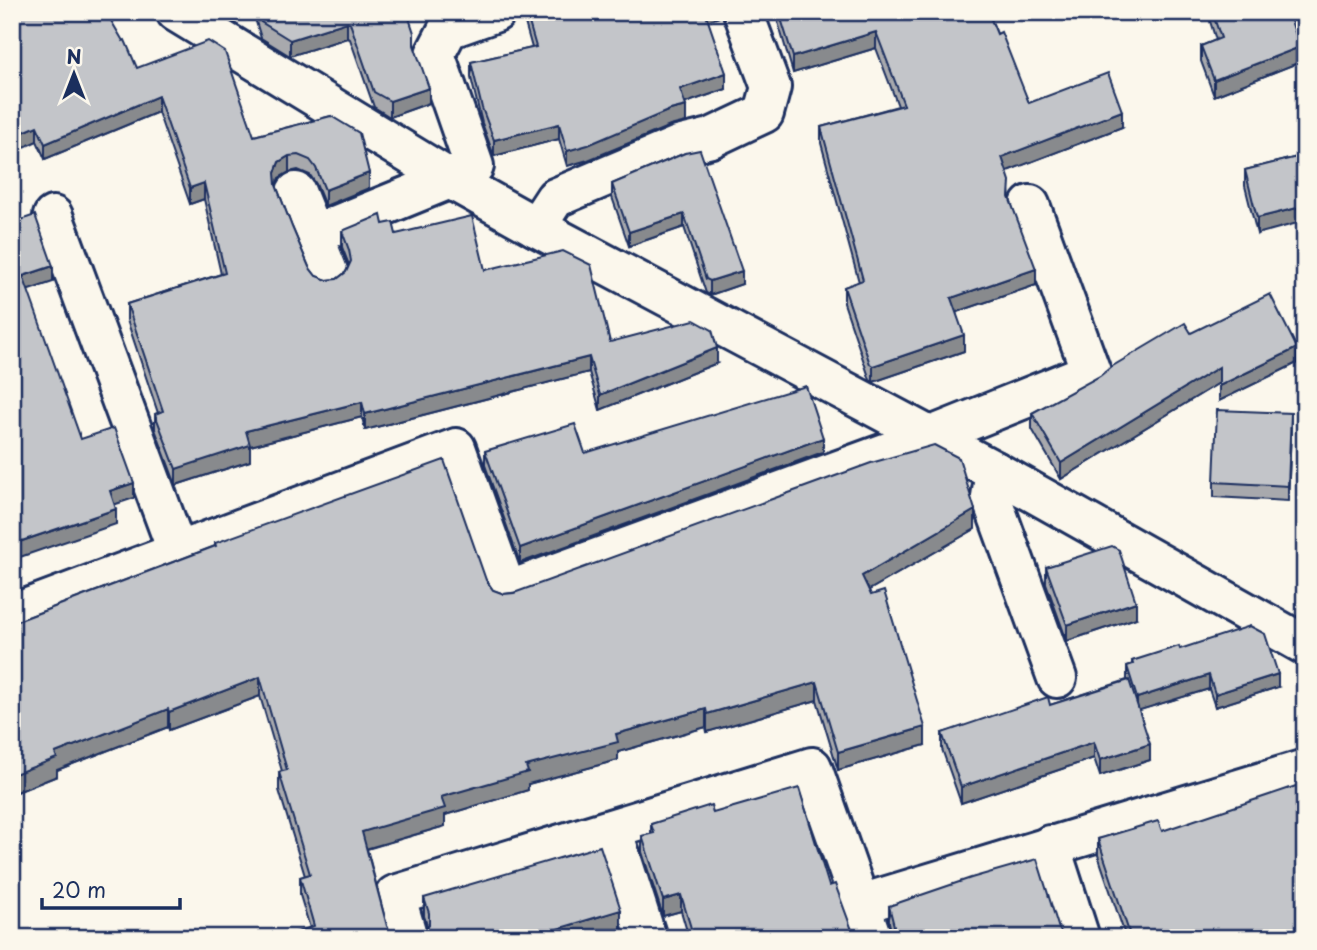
<svg xmlns="http://www.w3.org/2000/svg" width="1317" height="950" viewBox="0 0 1317 950" font-family="'Playpen Sans',sans-serif">
<style>
.lines{fill:none;stroke-linecap:round;stroke-linejoin:round}
.minor-casing{stroke:#1b2f5e;stroke-width:44}
.minor{stroke:#fbf7ec;stroke-width:38}
.wall{fill:#a8a9ad;stroke:#1b2f5e;stroke-width:2}
.shaded-wall{fill:#888a8d;stroke:#1b2f5e;stroke-width:2}
.building{fill:#c3c5c9;stroke:#1b2f5e;stroke-width:2}
</style>
<rect width="100%" height="100%" fill="#fbf7ec"/>
<filter id="ink" filterUnits="userSpaceOnUse"><feTurbulence type="fractalNoise" baseFrequency=".0143" numOctaves="2"/><feDisplacementMap in="SourceGraphic" scale="14" xChannelSelector="R" yChannelSelector="G"/><feConvolveMatrix kernelMatrix="1 2 1 2 8 2 1 2 1" color-interpolation-filters="sRGB"/></filter>
<g filter="url(#ink)">
<g class="lines">
<defs>
<g id="minor">
<path d="M 176,12 L 450,179 L 536,227 L 995,471 L 1305,645"/>
<path d="M 296,192 L 329,274"/>
<path d="M 53,216 L 178,553"/>
<path d="M 536,227 L 555,198 L 678,146 L 711,138 L 764,113 L 771,87 L 743,12"/>
<path d="M 312,235 L 450,179 L 474,166 L 435,54 L 448,29 L 496,12"/>
<path d="M 995,471 L 991,497 L 1057,678"/>
<path d="M 12,614 L 456,448 L 507,591 L 929,437 L 1091,372 L 1030,205"/>
<path d="M 612,829 L 647,938"/>
<path d="M 1050,845 L 1080,938"/>
<path d="M 861,904 L 1305,769"/>
<path d="M 408,938 L 395,895 L 812,767 L 872,938"/>
</g>
</defs>
<!-- minor casing -->
<use href="#minor" class="minor-casing"/>
<!-- minor -->
<use href="#minor" class="minor"/>
</g>
<!-- wall -->
<g class="wall">
<path d="M 12,12 L 137,68 L 254,136 L 331,116 L 369,188 L 325,206 L 316,184 L 310,175 L 298,170 L 289,172 L 279,178 L 276,185 L 292,227 L 309,267 L 316,276 L 327,280 L 337,279 L 346,272 L 349,265 L 342,247 L 342,231 L 383,224 L 396,234 L 485,270 L 610,342 L 717,363 L 600,410 L 589,372 L 365,430 L 362,417 L 250,446 L 250,461 L 176,485 L 155,429 L 155,414 L 158,413 L 127,320 L 127,304 L 221,274 L 204,199 L 190,204 L 158,112 L 45,159 L 37,141 Z"/>
<path d="M 253,12 L 409,12 L 409,18 L 414,45 L 429,103 L 390,117 L 374,107 L 350,39 L 347,38 L 290,56 L 261,38 Z"/>
<path d="M 522,12 L 722,12 L 722,16 L 708,21 L 726,89 L 685,103 L 686,122 L 670,126 L 588,160 L 567,166 L 559,139 L 494,156 L 482,123 L 471,78 L 471,62 L 532,48 Z"/>
<path d="M 775,12 L 988,12 L 997,34 L 1029,103 L 1122,127 L 1007,171 L 1010,199 L 1036,285 L 956,312 L 964,351 L 873,382 L 870,380 L 844,303 L 844,287 L 859,282 L 821,143 L 821,127 L 898,106 L 876,48 L 793,73 Z"/>
<path d="M 1207,12 L 1288,12 L 1300,62 L 1214,96 L 1201,61 L 1201,46 L 1216,40 Z"/>
<path d="M 685,153 L 742,284 L 710,295 L 706,293 L 684,227 L 629,246 L 612,197 L 612,184 Z"/>
<path d="M 1305,155 L 1257,234 L 1245,186 L 1245,170 Z"/>
<path d="M 1191,333 L 1297,363 L 1219,401 L 1219,383 L 1061,479 L 1032,429 L 1032,413 Z"/>
<path d="M 1291,429 L 1288,501 L 1214,497 L 1214,482 Z"/>
<path d="M 485,451 L 585,453 L 823,452 L 520,563 L 485,465 Z"/>
<path d="M 975,529 L 869,590 L 925,745 L 838,770 L 817,700 L 707,732 L 706,727 L 618,752 L 618,760 L 528,784 L 528,790 L 445,815 L 445,826 L 367,849 L 387,926 L 310,928 L 300,895 L 300,877 L 305,876 L 279,790 L 279,772 L 282,771 L 260,696 L 169,730 L 168,727 L 57,770 L 57,776 L 12,794 L 12,623 L 215,546 L 215,543 L 486,580 L 493,590 L 504,594 Z"/>
<path d="M 1046,567 L 1136,618 L 1067,641 L 1046,583 Z"/>
<path d="M 1180,649 L 1278,687 L 1215,707 L 1209,689 L 1139,710 L 1150,760 L 1100,776 L 1094,758 L 961,803 L 942,749 L 942,733 L 1050,705 L 1127,680 L 1127,666 L 1132,665 L 1132,661 Z"/>
<path d="M 713,813 L 829,886 L 852,930 L 857,938 L 689,938 L 681,911 L 663,916 L 642,852 L 642,836 L 651,834 L 651,824 Z"/>
<path d="M 1162,831 L 1305,938 L 1126,938 L 1098,855 L 1098,839 Z"/>
<path d="M 424,898 L 621,929 L 590,938 L 419,938 L 424,934 L 428,928 L 424,916 Z"/>
<path d="M 889,906 L 1059,929 L 889,936 L 891,931 L 889,922 Z"/>
</g>
<!-- shaded-wall -->
<g class="shaded-wall">
<path d="M 703,12 L 722,12 L 722,16 L 703,22 Z"/>
<path d="M 347,22 L 347,38 L 290,56 L 290,40 Z"/>
<path d="M 876,32 L 876,48 L 793,73 L 793,57 Z"/>
<path d="M 1300,47 L 1300,62 L 1214,96 L 1214,80 Z"/>
<path d="M 726,73 L 726,89 L 680,105 L 680,89 Z"/>
<path d="M 429,88 L 429,103 L 390,117 L 390,101 Z"/>
<path d="M 158,96 L 158,112 L 45,159 L 45,144 Z"/>
<path d="M 686,106 L 686,122 L 670,126 L 588,160 L 567,166 L 567,151 L 670,110 Z"/>
<path d="M 1122,111 L 1122,127 L 1002,173 L 1002,157 Z"/>
<path d="M 559,124 L 559,139 L 494,156 L 494,140 Z"/>
<path d="M 37,126 L 37,141 L 12,153 L 12,137 Z"/>
<path d="M 289,156 L 289,172 L 279,178 L 275,188 L 275,173 L 279,162 Z"/>
<path d="M 369,173 L 369,188 L 325,206 L 325,190 Z"/>
<path d="M 204,183 L 204,199 L 190,204 L 190,188 Z"/>
<path d="M 1305,206 L 1305,221 L 1257,234 L 1257,218 Z"/>
<path d="M 684,214 L 684,227 L 629,246 L 629,232 Z"/>
<path d="M 53,266 L 53,282 L 23,292 L 23,276 Z"/>
<path d="M 1036,269 L 1036,285 L 951,314 L 951,298 Z"/>
<path d="M 742,271 L 742,284 L 710,295 L 710,281 Z"/>
<path d="M 964,335 L 964,351 L 873,382 L 873,366 Z"/>
<path d="M 717,348 L 717,363 L 600,410 L 600,395 Z"/>
<path d="M 1297,348 L 1297,363 L 1219,401 L 1219,386 Z"/>
<path d="M 589,357 L 589,372 L 365,430 L 365,414 Z"/>
<path d="M 1219,367 L 1219,383 L 1061,479 L 1061,463 Z"/>
<path d="M 362,402 L 362,417 L 250,446 L 250,461 L 176,485 L 176,469 L 246,431 Z"/>
<path d="M 1291,413 L 1291,429 L 1288,501 L 1288,486 Z"/>
<path d="M 823,438 L 823,452 L 520,563 L 520,548 Z"/>
<path d="M 134,483 L 134,498 L 110,506 L 110,491 Z"/>
<path d="M 116,509 L 116,524 L 20,557 L 20,561 L 12,564 L 12,548 L 19,542 Z"/>
<path d="M 975,510 L 975,529 L 862,594 L 862,576 Z"/>
<path d="M 1136,602 L 1136,618 L 1067,641 L 1067,625 Z"/>
<path d="M 1278,674 L 1278,687 L 1215,707 L 1215,694 Z"/>
<path d="M 1209,675 L 1209,689 L 1137,711 L 1137,698 Z"/>
<path d="M 260,677 L 260,696 L 169,730 L 169,712 Z"/>
<path d="M 817,682 L 817,700 L 707,732 L 707,714 Z"/>
<path d="M 168,709 L 168,727 L 57,770 L 57,776 L 12,794 L 12,775 L 55,753 Z"/>
<path d="M 706,709 L 706,727 L 618,752 L 618,760 L 528,784 L 528,790 L 445,815 L 445,826 L 362,850 L 362,832 L 441,797 L 616,734 Z"/>
<path d="M 925,727 L 925,745 L 838,770 L 838,752 Z"/>
<path d="M 1094,742 L 1094,758 L 961,803 L 961,787 Z"/>
<path d="M 1150,744 L 1150,760 L 1100,776 L 1100,760 Z"/>
<path d="M 681,895 L 681,911 L 663,916 L 663,900 Z"/>
<path d="M 621,910 L 621,929 L 590,938 L 527,938 Z"/>
</g>
<!-- building -->
<g class="building">
<path d="M 12,12 L 106,12 L 123,41 L 125,40 L 137,68 L 208,41 L 225,52 L 254,136 L 331,116 L 359,133 L 369,173 L 325,190 L 316,168 L 310,160 L 298,155 L 289,156 L 279,162 L 275,173 L 276,185 L 292,227 L 309,267 L 316,276 L 327,280 L 337,279 L 346,272 L 351,261 L 349,250 L 342,231 L 381,215 L 383,224 L 393,222 L 396,234 L 472,216 L 485,270 L 563,251 L 591,265 L 610,342 L 694,320 L 712,330 L 717,348 L 600,395 L 589,357 L 365,414 L 362,402 L 246,431 L 250,445 L 176,469 L 155,414 L 163,411 L 127,304 L 225,273 L 204,183 L 190,188 L 158,96 L 45,144 L 37,126 L 12,137 Z"/>
<path d="M 258,12 L 407,12 L 414,33 L 414,45 L 429,88 L 390,101 L 374,92 L 350,23 L 347,22 L 290,40 L 261,22 Z"/>
<path d="M 526,12 L 705,12 L 726,73 L 680,89 L 686,106 L 670,110 L 588,145 L 567,151 L 559,124 L 494,140 L 482,108 L 471,62 L 536,47 Z"/>
<path d="M 779,12 L 988,12 L 997,34 L 1001,32 L 1029,103 L 1108,73 L 1122,111 L 1002,157 L 1010,181 L 1009,197 L 1036,269 L 951,298 L 964,335 L 873,366 L 870,364 L 844,287 L 863,280 L 821,127 L 904,105 L 876,32 L 793,57 Z"/>
<path d="M 1212,12 L 1288,12 L 1300,47 L 1214,80 L 1201,46 L 1221,38 Z"/>
<path d="M 700,150 L 742,271 L 710,281 L 706,279 L 684,214 L 629,232 L 612,184 L 685,153 Z"/>
<path d="M 1305,155 L 1305,206 L 1257,218 L 1245,170 Z"/>
<path d="M 35,215 L 53,266 L 23,276 L 81,439 L 114,428 L 134,483 L 110,491 L 116,509 L 19,542 L 20,545 L 12,548 L 12,223 Z"/>
<path d="M 1270,294 L 1297,348 L 1219,386 L 1219,367 L 1061,463 L 1032,413 L 1100,376 L 1111,367 L 1185,323 L 1191,333 Z"/>
<path d="M 806,386 L 823,438 L 520,548 L 485,451 L 575,424 L 585,453 Z"/>
<path d="M 1217,410 L 1291,413 L 1288,486 L 1214,482 Z"/>
<path d="M 934,445 L 959,458 L 975,510 L 862,576 L 871,595 L 884,591 L 925,727 L 838,752 L 817,682 L 707,714 L 706,709 L 616,734 L 618,742 L 526,766 L 528,772 L 441,797 L 445,808 L 362,832 L 387,926 L 393,935 L 397,938 L 281,938 L 314,926 L 300,877 L 310,874 L 279,772 L 287,770 L 260,677 L 169,712 L 168,709 L 55,753 L 57,758 L 12,775 L 12,623 L 216,546 L 215,543 L 444,460 L 486,580 L 493,590 L 504,594 L 514,593 L 871,463 Z"/>
<path d="M 1112,546 L 1119,550 L 1136,602 L 1067,625 L 1046,567 Z"/>
<path d="M 1250,626 L 1265,634 L 1278,674 L 1215,694 L 1209,675 L 1137,698 L 1127,666 L 1133,664 L 1132,661 L 1179,646 L 1180,649 Z"/>
<path d="M 1129,680 L 1150,744 L 1100,760 L 1094,742 L 961,787 L 942,733 L 1048,697 L 1050,705 Z"/>
<path d="M 1305,783 L 1305,938 L 1131,938 L 1098,839 L 1158,821 L 1162,831 Z"/>
<path d="M 799,788 L 829,886 L 835,884 L 852,930 L 857,938 L 694,938 L 681,895 L 663,900 L 642,836 L 654,833 L 651,824 L 711,805 L 713,813 Z"/>
<path d="M 600,846 L 621,910 L 527,938 L 419,938 L 424,934 L 429,925 L 429,913 L 424,898 Z"/>
<path d="M 1037,859 L 1059,929 L 1066,938 L 886,938 L 889,936 L 894,926 L 889,906 L 971,878 Z"/>
</g>
</g>
<!-- margin -->
<rect width="1317" height="950" fill="none" stroke="#fbf7ec" stroke-width="42"/>
<rect x="21" y="21" width="1275" height="908" fill="none" stroke="#1b2f5e" stroke-width="2.5" filter="url(#ink)"/>
<!-- north arrow -->
<g transform="translate(74 74)" stroke="#fbf7ec" stroke-width="5" paint-order="stroke">
<path d="M0-5L12 26L0 18L-12 26Z" fill="#1b2f5e"/>
<text y="-10" font-size="19" font-weight="bold" text-anchor="middle" fill="#1b2f5e">N</text>
</g>
<!-- scale -->
<path d="M42 898v10h138v-10" fill="none" stroke="#1b2f5e" stroke-width="3.5"/>
<text x="52" y="898" font-size="21" fill="#1b2f5e" stroke="#fbf7ec" stroke-width="5" paint-order="stroke">20 m</text>
</svg>
